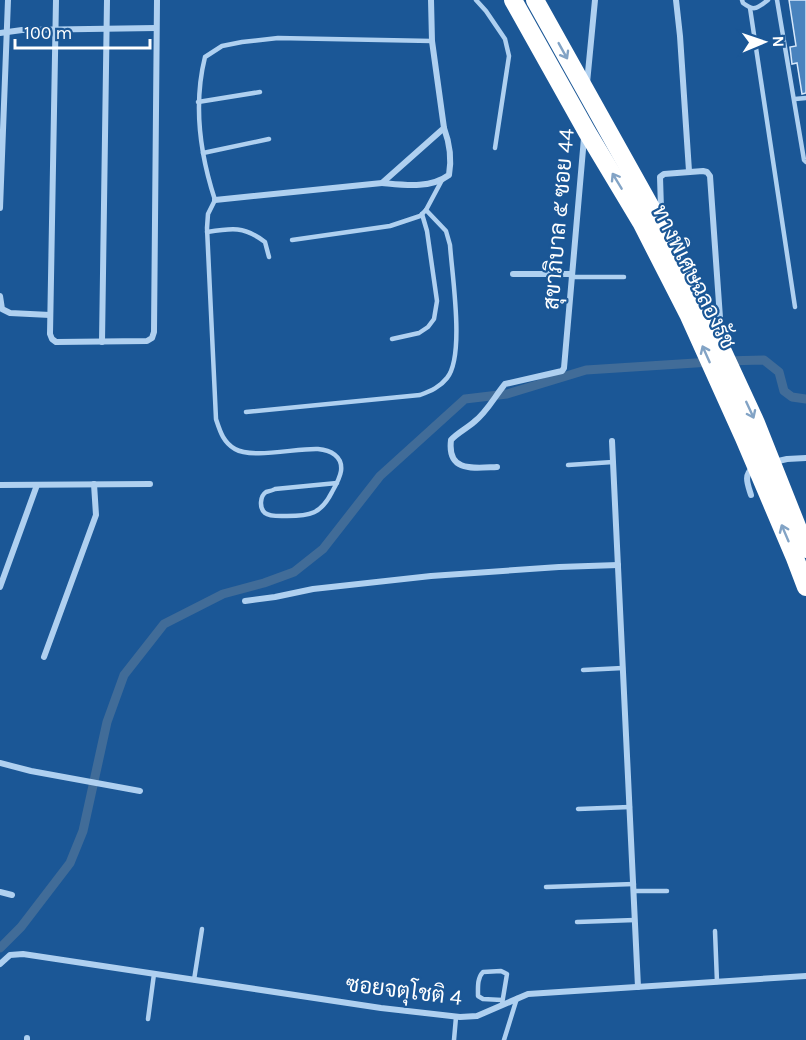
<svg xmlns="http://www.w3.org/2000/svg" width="806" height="1040" viewBox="0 0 806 1040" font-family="Karla,Sarabun,sans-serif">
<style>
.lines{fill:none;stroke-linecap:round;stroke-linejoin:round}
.canal{stroke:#416c98;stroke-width:9}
.building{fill:#4983be;stroke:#d6e8fb;stroke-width:1.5}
.lane{stroke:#afd0f0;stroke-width:4.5}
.street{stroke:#afd0f0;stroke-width:6}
.highway-bridge{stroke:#fff;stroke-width:18}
.oneway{stroke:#82a3c5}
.labels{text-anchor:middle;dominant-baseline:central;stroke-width:4.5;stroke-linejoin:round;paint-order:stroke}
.street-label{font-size:22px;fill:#fff;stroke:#1b5796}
</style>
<rect width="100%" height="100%" fill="#1b5796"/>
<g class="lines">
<!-- canal -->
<g class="canal">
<path d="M 724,361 L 764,360 L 779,372 L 784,391 L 792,397 L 806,399"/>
<path d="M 0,948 L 21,927 L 70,863 L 83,831 L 107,722 L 124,675 L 164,624 L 223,594 L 264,583 L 294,572 L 323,549 L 380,476 L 465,399 L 507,394 L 586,370 L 711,362"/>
</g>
</g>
<!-- building -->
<path class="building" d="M 789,0 L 806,0 L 806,93 L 802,94 L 797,63 L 792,64 L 790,47 L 796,46 Z"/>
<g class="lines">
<!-- lane -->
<g class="lane">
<path d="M 476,0 L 486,11 L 505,39 L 509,56 L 495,148"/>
<path d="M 742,0 L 743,3 C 755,12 757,8 768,0"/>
<path d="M 777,0 L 804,160 L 806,162"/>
<path d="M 750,8 L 795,307"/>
<path d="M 795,99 L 806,98"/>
<path d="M 198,102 L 260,92"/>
<path d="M 203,153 L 269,139"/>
<path d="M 207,232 C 232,228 244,226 265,242 L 269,257"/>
<path d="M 292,240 L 390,226 L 420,216 L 426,210 L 442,180"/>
<path d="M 571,277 L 624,277"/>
<path d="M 392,339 L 419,333 L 428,327 L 434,319 L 437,301 L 427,231 L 422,214"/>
<path d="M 246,412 L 420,395 C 431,391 440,387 447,378 C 465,356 452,275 450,245 L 446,231 L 426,210"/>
<path d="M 568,465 L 613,462"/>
<path d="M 337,483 L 275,489 C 274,490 266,492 266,492 C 260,496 259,508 265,513 C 270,517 281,516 287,516 C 310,516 321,514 332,492 C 336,485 340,478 341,471 C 343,456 330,450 318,449 C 297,448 252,459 235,449 C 223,442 220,431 216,419 L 207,228 L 208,214 L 215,200 C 200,154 193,105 205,57 L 222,46 L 242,42 L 278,38 L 432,41"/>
<path d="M 583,670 L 623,668"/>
<path d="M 578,809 L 630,807"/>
<path d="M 546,887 L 634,884"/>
<path d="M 634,891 L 667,891"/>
<path d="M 577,922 L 635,920"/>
<path d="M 715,931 L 717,982"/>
<path d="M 194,980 L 202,929"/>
<path d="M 502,1000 L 483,999 L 478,996 C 478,988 477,978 483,972 L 501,971 L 507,974 L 502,1004"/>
<path d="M 148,1019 L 154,974"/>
<path d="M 454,1040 L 456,1017"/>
<path d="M 504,1040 L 517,998"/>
</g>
<!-- street -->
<g class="street">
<path d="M 56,0 L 50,334 L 52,339 L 56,342 L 147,341 L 152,338 L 154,332 L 157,0"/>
<path d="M 676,0 L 680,36 L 689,171"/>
<path d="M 0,33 L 22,30 L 156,28"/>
<path d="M 587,83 L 595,0"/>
<path d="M 382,183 C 404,185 430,189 449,175 C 452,158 450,144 444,128"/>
<path d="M 215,200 L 382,183 L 444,128 L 432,41 L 431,0"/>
<path d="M 0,208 L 8,0"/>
<path d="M 661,209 L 660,177 L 664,174 L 703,171 L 707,172 L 710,176 L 721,332"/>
<path d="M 513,274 L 572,274"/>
<path d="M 0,296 L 2,309 L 10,313 L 50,315"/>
<path d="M 102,342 L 107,0"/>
<path d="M 612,441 L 638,987"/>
<path d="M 774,462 L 787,459 L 806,458"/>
<path d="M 497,467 C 474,468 447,473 451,440 C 457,433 466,429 474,422 C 487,412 495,396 505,384 L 562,371 L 564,368 L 584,138"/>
<path d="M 0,485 L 150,484"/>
<path d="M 751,495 C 748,485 743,475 753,468"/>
<path d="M 0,587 L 37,485"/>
<path d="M 245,601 L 275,597 L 313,589 L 431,576 L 559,567 L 618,565"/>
<path d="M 44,657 L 96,515 L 94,484"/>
<path d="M 0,763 L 31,771 L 140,791"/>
<path d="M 0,892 L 12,895"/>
<path d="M 0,964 L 10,955 L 23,954 L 381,1008 L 460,1017 L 477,1016 L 528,994 L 806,976"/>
<path d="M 27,1040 L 27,1038"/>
</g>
<!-- highway-bridge -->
<g class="highway-bridge">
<path d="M 513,0 L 587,132 L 641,222 L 689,316 L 744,438 L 795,558 L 806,587"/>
<path d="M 535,0 L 654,213 L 700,302 L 756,423 L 806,549"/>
</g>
</g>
<!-- one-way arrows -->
<defs><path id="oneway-shaft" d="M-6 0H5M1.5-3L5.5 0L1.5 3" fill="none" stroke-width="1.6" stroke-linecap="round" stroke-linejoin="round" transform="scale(1.5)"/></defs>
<g class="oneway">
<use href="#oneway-shaft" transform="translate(563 51) rotate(61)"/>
<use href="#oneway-shaft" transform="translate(617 181) rotate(-121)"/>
<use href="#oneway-shaft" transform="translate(706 354) rotate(-114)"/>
<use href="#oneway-shaft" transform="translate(750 410) rotate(65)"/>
<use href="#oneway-shaft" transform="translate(785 533) rotate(-113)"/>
</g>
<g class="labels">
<!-- street labels -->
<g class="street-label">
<text transform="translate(559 219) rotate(-85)">สุขาภิบาล ๕ ซอย 44</text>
<text transform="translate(694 277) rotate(63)">ทางพิเศษฉลองรัช</text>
<text transform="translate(404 991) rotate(7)">ซอยจตุโชติ 4</text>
</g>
</g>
<!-- north arrow -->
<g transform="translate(764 42) rotate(88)" stroke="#1b5796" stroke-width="4.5" paint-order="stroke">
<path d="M0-4.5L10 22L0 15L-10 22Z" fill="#ffffff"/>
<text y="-9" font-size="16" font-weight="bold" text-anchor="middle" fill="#ffffff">N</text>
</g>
<!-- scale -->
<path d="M15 39v9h135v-9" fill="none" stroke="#ffffff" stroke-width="3"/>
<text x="24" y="39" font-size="18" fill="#ffffff" stroke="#1b5796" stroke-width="4.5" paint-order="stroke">100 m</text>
</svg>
